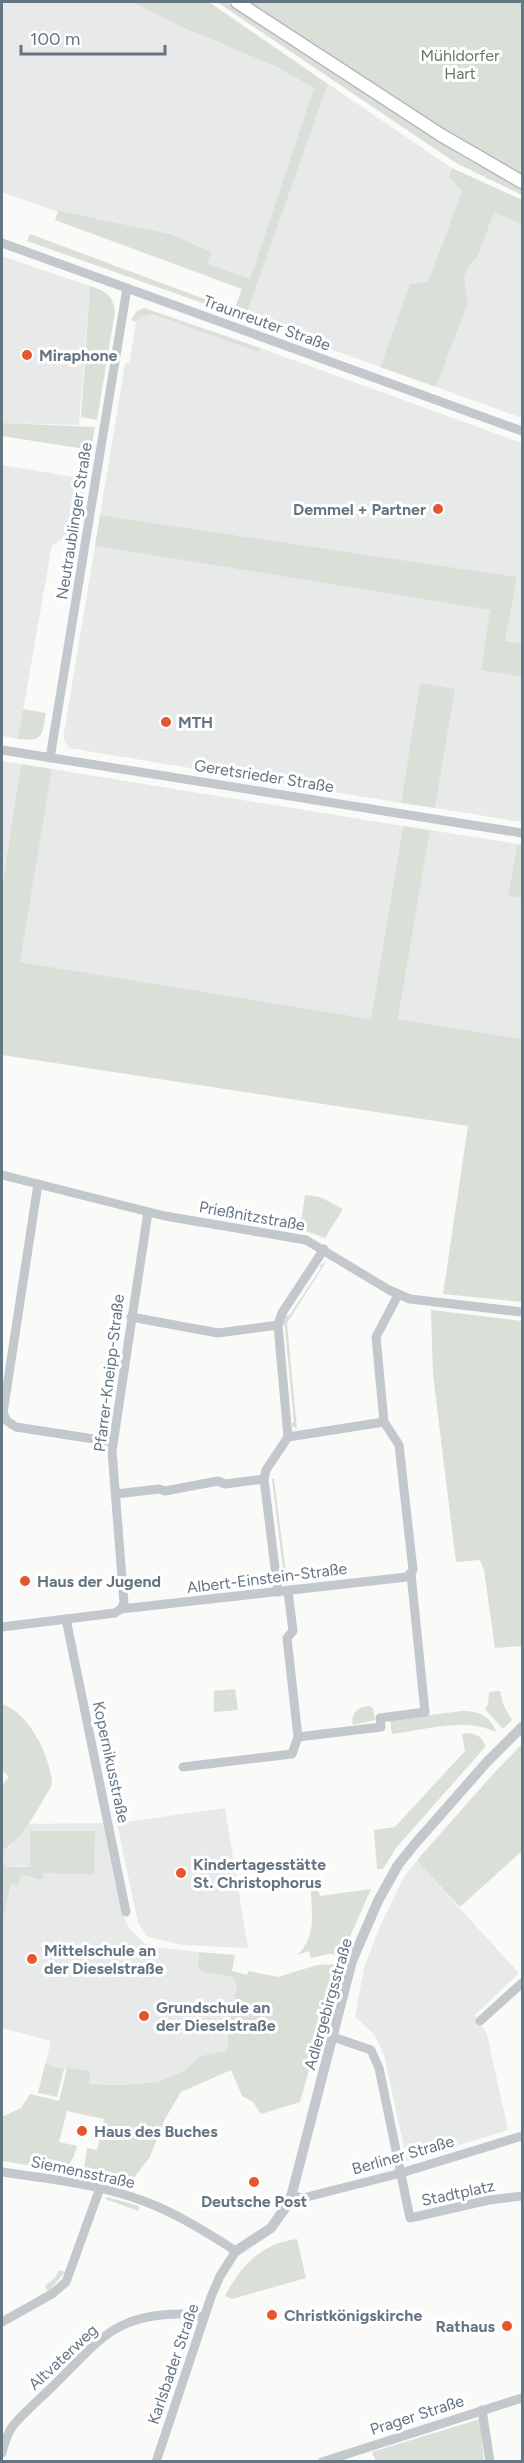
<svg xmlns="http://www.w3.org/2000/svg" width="524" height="2463" viewBox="0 0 524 2463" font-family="Figtree,sans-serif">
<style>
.built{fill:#e8e9e9}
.green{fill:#dadfd7}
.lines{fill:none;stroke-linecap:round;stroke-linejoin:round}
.secondary-casing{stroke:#b3babf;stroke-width:15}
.minor{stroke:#c3c8cc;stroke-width:9}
.tertiary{stroke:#c3c8cc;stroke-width:10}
.secondary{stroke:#fff;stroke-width:12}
.poi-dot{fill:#e4572e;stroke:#fff;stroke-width:2}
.labels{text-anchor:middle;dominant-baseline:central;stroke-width:6;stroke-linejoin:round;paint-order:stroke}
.park-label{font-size:16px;fill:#687a64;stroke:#fff}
.street-label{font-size:16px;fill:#657683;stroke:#fff}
.poi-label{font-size:16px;font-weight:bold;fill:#657683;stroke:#fff;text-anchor:start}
</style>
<rect width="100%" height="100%" fill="#fafaf8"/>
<!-- built -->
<g class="built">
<path d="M 2,2 L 132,2 L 182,27 L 275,66 L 314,88 L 250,280 L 2,192 Z"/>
<path d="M 328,84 L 452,168 L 449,177 L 462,191 L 428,282 L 410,284 L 380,367 L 245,318 Z"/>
<path d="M 494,212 L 522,225 L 522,418 L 436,387 L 468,303 L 464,277 L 468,267 L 478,256 Z"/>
<path d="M 2,256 L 90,286 L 79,425 L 2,423 Z"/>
<path d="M 152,314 L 259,351 L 260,348 L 522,443 L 522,644 L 505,641 L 517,577 L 100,515 L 125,363 L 129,363 L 136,322 L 141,317 Z"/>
<path d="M 2,465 L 86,479 L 77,531 L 52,545 L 18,739 L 2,736 Z"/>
<path d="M 95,546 L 490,610 L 481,670 L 522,677 L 522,822 L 435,808 L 455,689 L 420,684 L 401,803 L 69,748 L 64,740 L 64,733 Z"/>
<path d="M 2,761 L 21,764 L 2,887 Z"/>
<path d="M 52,769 L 403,826 L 371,1019 L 20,962 Z"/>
<path d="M 430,830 L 517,844 L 508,896 L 522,898 L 522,1039 L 398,1019 Z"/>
<path d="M 225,1808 L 248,1948 L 183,1945 L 148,1937 L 138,1923 L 117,1823 Z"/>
<path d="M 103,1823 L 122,1913 L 129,1928 L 144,1943 L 153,1947 L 199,1952 L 198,1966 L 202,1972 L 233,1977 L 237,1987 L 229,2023 L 227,2051 L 200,2056 L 184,2071 L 157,2082 L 124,2085 L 89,2084 L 90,2071 L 64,2069 L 45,2064 L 51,2041 L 2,2028 L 2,1882 L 20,1875 L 42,1880 L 25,1866 L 6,1867 L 2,1861 L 2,1851 L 11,1846 L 27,1824 Z"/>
<path d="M 418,1859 L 421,1866 L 519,1973 L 475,2015 L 487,2034 L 508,2130 L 407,2161 L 384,2055 L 374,2034 L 355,2017 L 364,1968 L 380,1926 L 404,1877 Z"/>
</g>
<!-- green -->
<g class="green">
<path d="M 132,2 L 209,2 L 328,84 L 245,318 L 27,241 L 30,234 L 234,310 L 242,289 L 55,220 L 58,211 L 170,234 L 211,252 L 207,264 L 250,279 L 314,88 L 275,66 L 182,27 Z"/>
<path d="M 217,2 L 226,2 L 462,156 L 522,189 L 522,195 L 456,163 Z"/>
<path d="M 248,2 L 522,2 L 522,176 L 476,150 Z"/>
<path d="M 452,168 L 522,200 L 522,225 L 494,212 L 478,256 L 468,267 L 464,277 L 468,303 L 436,387 L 380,367 L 410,284 L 428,282 L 462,191 L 449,177 Z"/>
<path d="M 90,286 C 105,291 113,295 115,312 L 97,420 L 81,417 Z"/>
<path d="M 144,308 L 260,348 L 259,352 L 152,314 L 141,317 L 136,322 L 131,320 L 137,311 Z"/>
<path d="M 2,423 L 95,427 L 91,450 L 2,436 Z"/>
<path d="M 100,515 L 517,577 L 505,641 L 522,644 L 522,677 L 481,670 L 490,610 L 95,546 Z"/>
<path d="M 420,683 L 455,689 L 435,808 L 401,803 Z"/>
<path d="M 23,709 L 46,713 C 42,735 44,742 18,739 Z"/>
<path d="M 21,764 L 52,769 L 20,962 L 371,1019 L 403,826 L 430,830 L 398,1019 L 522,1039 L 522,1302 L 443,1294 L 468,1126 L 2,1055 L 2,887 Z"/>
<path d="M 517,844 L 522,845 L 522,898 L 508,896 Z"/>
<path d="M 305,1195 L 320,1197 L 343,1209 L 325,1238 L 300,1229 Z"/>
<path d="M 326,1262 L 287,1323 L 297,1429 L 292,1426 L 292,1423 L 294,1422 L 285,1328 L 283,1324 L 286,1315 L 289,1316 L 321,1268 L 319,1266 Z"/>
<path d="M 431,1310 L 522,1321 L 522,1646 L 495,1648 L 484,1570 L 480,1560 L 456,1562 L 433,1375 Z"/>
<path d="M 272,1479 L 274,1479 L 287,1582 L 281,1578 L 284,1577 Z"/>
<path d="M 235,1689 L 238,1710 L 214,1712 L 214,1691 Z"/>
<path d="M 500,1691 L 504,1706 L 512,1720 L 503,1729 L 485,1709 L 488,1704 L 489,1692 Z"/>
<path d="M 2,1704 C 29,1713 49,1754 52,1781 L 51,1787 C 37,1809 24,1838 2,1851 L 2,1785 L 9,1777 L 2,1770 Z"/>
<path d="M 369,1706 L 373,1708 L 375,1720 L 353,1725 C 350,1713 358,1707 369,1706 Z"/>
<path d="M 462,1711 C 478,1711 490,1715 496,1732 C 465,1717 424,1730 392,1734 L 390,1720 Z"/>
<path d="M 471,1733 L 480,1737 L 486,1746 L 396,1848 L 383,1869 L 377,1869 L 374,1830 L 395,1827 L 465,1751 L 462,1734 Z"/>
<path d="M 522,1744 L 522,1851 L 460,1907 L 421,1866 L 418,1859 L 495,1772 Z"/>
<path d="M 30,1831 L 95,1831 L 94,1874 L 44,1873 L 42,1880 L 21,1875 L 18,1886 L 11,1884 L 2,1922 L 2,1861 L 6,1867 L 30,1867 Z"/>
<path d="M 371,1889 L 342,1955 L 328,1954 L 311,1958 L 309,1951 L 297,1955 C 316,1939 312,1914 311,1891 L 318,1890 L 320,1896 Z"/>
<path d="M 199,1952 L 235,1955 L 232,1971 L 247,1975 L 248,1971 L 278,1977 L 317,1965 L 339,1964 L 300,2102 L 261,2114 L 253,2102 L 242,2096 L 231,2070 L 181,2092 L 165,2119 L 150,2157 L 131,2181 L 84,2169 L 87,2148 L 97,2150 L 104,2119 L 67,2111 L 59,2142 L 77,2146 L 74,2156 L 69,2165 L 53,2162 L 40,2167 L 2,2161 L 2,2117 L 21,2108 L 30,2094 L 59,2101 L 67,2068 L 90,2071 L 89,2084 L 124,2085 L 157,2082 L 184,2071 L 200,2056 L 227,2051 L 229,2023 L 237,1987 L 233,1977 L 202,1972 L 198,1966 Z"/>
<path d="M 45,2064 L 64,2069 L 57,2097 L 38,2093 Z"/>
<path d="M 107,2197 L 139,2206 L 139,2211 L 105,2199 Z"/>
<path d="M 297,2239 L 306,2278 L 232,2299 L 225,2296 C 241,2265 261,2244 297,2239 Z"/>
<path d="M 59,2270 L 65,2272 L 48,2292 L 45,2286 L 55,2278 Z"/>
<path d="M 480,2419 L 484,2461 L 376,2461 L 372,2452 Z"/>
</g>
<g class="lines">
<defs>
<path id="secondary" d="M 237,2 L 441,135 L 522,182"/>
</defs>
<!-- secondary casing -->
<use href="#secondary" class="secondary-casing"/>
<!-- minor -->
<g class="minor">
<path d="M 2,243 L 522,431"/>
<path d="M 2,750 L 522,833"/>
<path d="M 50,758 L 127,288"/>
<path d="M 2,1175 L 165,1216 L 306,1240 L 389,1290 L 410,1299 L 522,1312"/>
<path d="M 38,1184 L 3,1413 L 7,1421 L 16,1427 L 113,1442"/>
<path d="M 131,1317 L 218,1333 L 278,1325"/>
<path d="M 288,1437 L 384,1422"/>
<path d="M 116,1494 L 159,1489 L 165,1491 L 218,1481 L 225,1484 L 264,1479"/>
<path d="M 278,1592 L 264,1479 L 266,1470 L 288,1437 L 278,1325 L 282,1313 L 324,1249"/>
<path d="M 121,1609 L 124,1603 L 112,1451 L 148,1212"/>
<path d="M 66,1619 L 126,1912"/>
<path d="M 2,1627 L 115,1613 L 121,1609 L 407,1577 L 413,1570 L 399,1445 L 384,1422 L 376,1337 L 398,1295"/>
<path d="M 298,1737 L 381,1727 L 380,1718 L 425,1712 L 411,1574"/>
<path d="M 183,1767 L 292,1754 L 298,1737 L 287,1638 L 293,1631 L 288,1591"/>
<path d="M 480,2021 L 522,1983"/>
<path d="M 333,2037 L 371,2050 L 379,2068 L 410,2218 L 489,2200 L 522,2196"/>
<path d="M 2,2172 C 50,2179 100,2184 146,2202 C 178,2214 207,2233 236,2251 L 220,2276 L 211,2297 L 156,2462"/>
<path d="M 291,2195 L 303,2198 L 401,2173 L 522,2136"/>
<path d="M 2,2322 L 52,2294 L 66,2282 L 100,2188"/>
<path d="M 482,2410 L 490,2462"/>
<path d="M 2,2453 C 4,2444 7,2435 12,2427 C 24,2412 40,2399 54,2385 C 75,2365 97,2337 123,2325 C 144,2315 183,2310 204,2318"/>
<path d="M 322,2462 L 522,2398"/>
</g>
<!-- tertiary -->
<path class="tertiary" d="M 236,2251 L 271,2228 L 290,2201 L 352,1961 L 378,1901 L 398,1865 L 414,1845 L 486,1763 L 522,1727"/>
<!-- secondary -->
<use href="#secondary" class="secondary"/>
</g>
<!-- markers -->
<g class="poi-dot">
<circle cx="27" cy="355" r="6"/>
<circle cx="438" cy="509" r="6"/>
<circle cx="166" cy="722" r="6"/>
<circle cx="25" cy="1581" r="6"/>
<circle cx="181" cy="1873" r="6"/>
<circle cx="32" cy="1959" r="6"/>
<circle cx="144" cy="2016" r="6"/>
<circle cx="82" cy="2131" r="6"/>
<circle cx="254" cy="2182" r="6"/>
<circle cx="272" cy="2315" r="6"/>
<circle cx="507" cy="2326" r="6"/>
</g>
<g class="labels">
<!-- park labels -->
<g class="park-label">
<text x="460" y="55">Mühldorfer<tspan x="460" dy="18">Hart</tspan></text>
</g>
<!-- street labels -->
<g class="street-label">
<text transform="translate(267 323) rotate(20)">Traunreuter Straße</text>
<text transform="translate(74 521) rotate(-81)">Neutraublinger Straße</text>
<text transform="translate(264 776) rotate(9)">Geretsrieder Straße</text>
<text transform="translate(252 1216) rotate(10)">Prießnitzstraße</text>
<text transform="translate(109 1373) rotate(-83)">Pfarrer-Kneipp-Straße</text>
<text transform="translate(267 1578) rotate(-7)">Albert-Einstein-Straße</text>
<text transform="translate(111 1762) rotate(78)">Kopernikusstraße</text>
<text transform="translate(328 2004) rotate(-74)">Adlergebirgsstraße</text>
<text transform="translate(403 2155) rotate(-16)">Berliner Straße</text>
<text transform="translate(83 2172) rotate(12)">Siemensstraße</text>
<text transform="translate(458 2193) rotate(-12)">Stadtplatz</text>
<text transform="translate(63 2357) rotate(-43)">Altvaterweg</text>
<text transform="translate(173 2364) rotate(-71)">Karlsbader Straße</text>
<text transform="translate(417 2415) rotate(-18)">Prager Straße</text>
</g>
<!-- poi labels -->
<g class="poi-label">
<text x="39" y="355">Miraphone</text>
<text x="426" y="509" text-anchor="end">Demmel + Partner</text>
<text x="178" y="722">MTH</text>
<text x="37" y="1581">Haus der Jugend</text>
<text x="193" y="1864">Kindertagesstätte<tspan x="193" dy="18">St. Christophorus</tspan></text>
<text x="44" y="1950">Mittelschule an<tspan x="44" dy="18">der Dieselstraße</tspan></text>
<text x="156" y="2007">Grundschule an<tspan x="156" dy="18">der Dieselstraße</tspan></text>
<text x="94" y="2131">Haus des Buches</text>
<text x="254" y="2201" text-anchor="middle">Deutsche Post</text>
<text x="284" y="2315">Christkönigskirche</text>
<text x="495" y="2326" text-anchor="end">Rathaus</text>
</g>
</g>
<!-- border -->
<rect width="524" height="2463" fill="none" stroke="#657683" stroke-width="6"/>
<!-- scale -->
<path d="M21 45v9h144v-9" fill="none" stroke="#657683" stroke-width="3"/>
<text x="30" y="45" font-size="18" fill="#657683" stroke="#ffffff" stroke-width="4.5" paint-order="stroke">100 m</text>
</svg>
